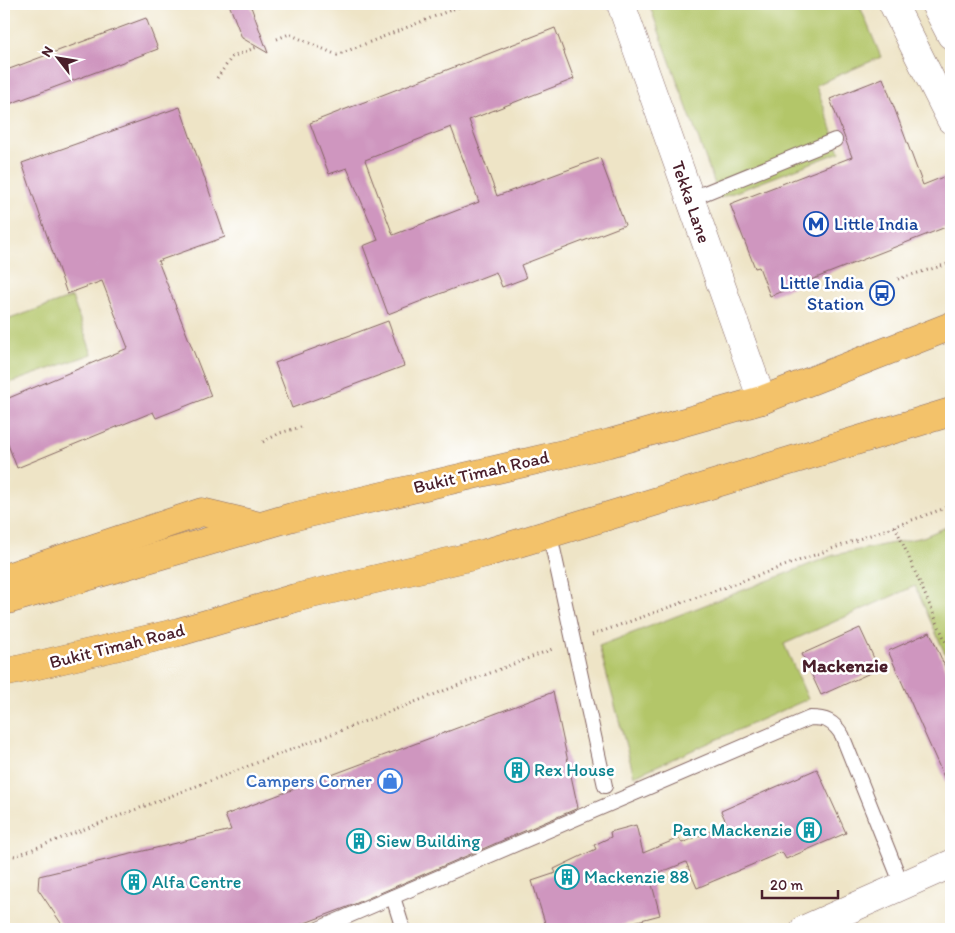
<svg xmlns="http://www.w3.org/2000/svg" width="955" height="933" viewBox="0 0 955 933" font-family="Itim,sans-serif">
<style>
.green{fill:#b3c669;stroke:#7e724a}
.building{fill:#cf96bf;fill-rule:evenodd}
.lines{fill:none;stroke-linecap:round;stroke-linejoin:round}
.service-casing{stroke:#836461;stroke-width:16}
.minor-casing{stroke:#836461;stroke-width:29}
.tertiary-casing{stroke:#836461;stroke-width:29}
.trunk-casing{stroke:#836461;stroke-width:29}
.path{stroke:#836461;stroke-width:3;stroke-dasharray:1 4;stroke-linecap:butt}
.service{stroke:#fff;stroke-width:14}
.minor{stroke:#fff;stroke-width:28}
.tertiary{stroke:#fff;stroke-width:28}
.trunk{stroke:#f3c26a;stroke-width:28}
.labels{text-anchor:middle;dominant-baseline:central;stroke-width:5;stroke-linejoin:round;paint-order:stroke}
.street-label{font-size:18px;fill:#4a1f2b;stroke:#fff}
.transit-label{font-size:18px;fill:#164399;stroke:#fff;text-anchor:start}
.culture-label{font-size:18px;fill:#0d838f;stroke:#fff;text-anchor:start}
.shop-label{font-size:18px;fill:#366cbe;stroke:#fff;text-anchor:end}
.neighbourhood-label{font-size:19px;font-weight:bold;fill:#4a1f2b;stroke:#fff}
</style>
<rect width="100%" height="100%" fill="#fff"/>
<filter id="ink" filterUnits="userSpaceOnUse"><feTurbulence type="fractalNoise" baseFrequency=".02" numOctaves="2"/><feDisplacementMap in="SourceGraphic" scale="10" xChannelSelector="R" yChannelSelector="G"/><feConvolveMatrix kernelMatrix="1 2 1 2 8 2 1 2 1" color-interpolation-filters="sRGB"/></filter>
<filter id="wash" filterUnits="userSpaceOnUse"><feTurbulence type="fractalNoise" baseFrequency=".0096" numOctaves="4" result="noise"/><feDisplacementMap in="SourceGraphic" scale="20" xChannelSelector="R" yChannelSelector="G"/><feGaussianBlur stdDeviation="1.12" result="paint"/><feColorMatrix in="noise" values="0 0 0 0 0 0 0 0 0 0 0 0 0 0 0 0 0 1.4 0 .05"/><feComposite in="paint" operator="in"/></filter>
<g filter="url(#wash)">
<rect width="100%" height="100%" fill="#eee4c6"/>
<!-- green -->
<g class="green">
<path d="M 649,4 L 859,4 L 881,57 L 816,85 L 840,152 L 720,198 Z"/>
<path d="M 72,297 L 92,354 L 4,385 L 4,321 Z"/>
<path d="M 951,525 L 951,667 L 915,586 L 784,644 L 808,699 L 634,776 L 599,646 L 834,555 L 923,537 Z"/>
</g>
<g id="blocks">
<!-- building -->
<g class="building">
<path d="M 229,4 L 250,4 L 268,53 L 242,38 Z"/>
<path d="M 146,18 L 158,49 L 4,106 L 4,71 Z"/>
<path d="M 555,28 L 574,79 L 469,120 L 497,196 L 600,158 L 625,225 L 521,265 L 526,278 L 502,287 L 496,272 L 388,314 L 363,246 L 378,240 L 347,168 L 329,174 L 310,123 ZM 451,127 L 479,202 L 393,235 L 365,160 Z"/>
<path d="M 883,78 L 923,185 L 943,177 L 951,199 L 951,225 L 770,296 L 759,267 L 755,268 L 730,204 L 852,157 L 830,99 Z"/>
<path d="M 180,107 L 225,237 L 158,261 L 211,396 L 156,418 L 153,412 L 17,468 L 4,434 L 4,400 L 128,348 L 102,281 L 67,294 L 22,163 Z"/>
<path d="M 388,321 L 404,366 L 292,408 L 275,363 Z"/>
<path d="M 860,628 L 879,669 L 821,695 L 802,654 Z"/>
<path d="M 930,632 L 951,681 L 951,793 L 888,651 Z"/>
<path d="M 553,692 L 578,808 L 350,906 L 289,929 L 65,929 L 38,889 L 39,876 L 231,830 L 225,815 Z"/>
<path d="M 817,769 L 846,833 L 786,859 L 782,852 L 697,888 L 686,862 L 650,877 L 660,915 L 607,929 L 547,929 L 532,881 L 556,873 L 554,869 L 596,849 L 594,845 L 611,837 L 610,832 L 636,825 L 643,853 L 679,838 L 682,843 L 727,824 L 721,811 Z"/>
</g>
</g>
</g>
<g filter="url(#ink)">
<use href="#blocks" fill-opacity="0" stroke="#836461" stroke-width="1"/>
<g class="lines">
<defs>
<g id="service">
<path d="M 690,199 L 835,140"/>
<path d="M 550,535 L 605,786"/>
<path d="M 393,897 L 403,929"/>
<path d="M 318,929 L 810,718 C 826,718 833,721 842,735 L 902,885"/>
</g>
<g id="minor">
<path d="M 621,4 L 762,400"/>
<path d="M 805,929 L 951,864"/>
</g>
<g id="tertiary">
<path d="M 893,4 L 951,120"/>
<path d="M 935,4 L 951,35"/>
</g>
<g id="trunk">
<path d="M 4,578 L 202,512 L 260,526"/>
<path d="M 4,601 L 292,517 L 610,443 L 762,400 L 951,326"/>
<path d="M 4,673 L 179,632 L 295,598 L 486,553 L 951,412"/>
</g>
</defs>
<!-- service casing -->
<use href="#service" class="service-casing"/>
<!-- minor casing -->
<use href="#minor" class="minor-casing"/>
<!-- tertiary casing -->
<use href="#tertiary" class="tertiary-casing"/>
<!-- trunk casing -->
<use href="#trunk" class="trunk-casing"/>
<!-- path -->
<g class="path">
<path d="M 277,39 L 289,34 L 337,55 L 466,4"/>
<path d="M 217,78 L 232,57 L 257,47"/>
<path d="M 898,279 L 951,263"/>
<path d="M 263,442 L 280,433 L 301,427"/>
<path d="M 895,526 L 951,654"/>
<path d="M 592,635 L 951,506"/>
<path d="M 4,854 L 15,856 L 555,648"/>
</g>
<!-- service -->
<use href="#service" class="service"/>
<!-- minor -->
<use href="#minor" class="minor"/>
<!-- tertiary -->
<use href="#tertiary" class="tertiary"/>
<!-- trunk -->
<use href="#trunk" class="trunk"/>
</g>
</g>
<!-- icons -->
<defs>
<symbol id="metro-ring" viewBox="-11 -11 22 22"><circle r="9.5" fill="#fff" stroke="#1a4fb4" stroke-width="1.5"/><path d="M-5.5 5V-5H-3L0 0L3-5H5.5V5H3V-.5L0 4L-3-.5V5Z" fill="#1a4fb4"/></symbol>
<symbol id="bus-ring" viewBox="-11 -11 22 22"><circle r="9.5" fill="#fff" stroke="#1a4fb4" stroke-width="1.5"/><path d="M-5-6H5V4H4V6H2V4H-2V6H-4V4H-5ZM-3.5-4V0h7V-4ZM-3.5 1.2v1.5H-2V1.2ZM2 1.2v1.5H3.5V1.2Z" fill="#1a4fb4"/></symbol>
<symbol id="building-ring" viewBox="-11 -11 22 22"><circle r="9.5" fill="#fff" stroke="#0f9aa8" stroke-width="1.5"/><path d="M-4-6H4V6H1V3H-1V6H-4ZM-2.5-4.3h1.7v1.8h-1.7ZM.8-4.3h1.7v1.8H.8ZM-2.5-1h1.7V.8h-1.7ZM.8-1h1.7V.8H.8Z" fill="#0f9aa8"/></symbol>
<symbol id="shop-ring" viewBox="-11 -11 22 22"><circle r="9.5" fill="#fff" stroke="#3f7fe0" stroke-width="1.5"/><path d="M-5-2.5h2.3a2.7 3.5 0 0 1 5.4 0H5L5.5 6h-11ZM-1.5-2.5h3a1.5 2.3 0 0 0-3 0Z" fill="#3f7fe0"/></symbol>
</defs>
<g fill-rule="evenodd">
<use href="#metro-ring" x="802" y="210" width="28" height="28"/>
<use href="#bus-ring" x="868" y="279" width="28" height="28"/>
<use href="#building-ring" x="503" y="756" width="28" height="28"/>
<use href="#shop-ring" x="376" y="767" width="28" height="28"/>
<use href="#building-ring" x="795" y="816" width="28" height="28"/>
<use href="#building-ring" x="345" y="827" width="28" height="28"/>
<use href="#building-ring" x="553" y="863" width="28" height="28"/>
<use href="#building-ring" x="120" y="868" width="28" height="28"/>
</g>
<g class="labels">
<!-- street labels -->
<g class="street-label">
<text transform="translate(691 202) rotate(71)">Tekka Lane</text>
<text transform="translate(481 472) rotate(-13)">Bukit Timah Road</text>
<text transform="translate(117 646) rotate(-14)">Bukit Timah Road</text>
</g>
<!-- transit labels -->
<g class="transit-label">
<text x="834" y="224">Little India</text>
<text x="864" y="283" text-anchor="end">Little India<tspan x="864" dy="21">Station</tspan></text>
</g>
<!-- culture labels -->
<g class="culture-label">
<text x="534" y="770">Rex House</text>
<text x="792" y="830" text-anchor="end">Parc Mackenzie</text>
<text x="376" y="841">Siew Building</text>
<text x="584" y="877">Mackenzie 88</text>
<text x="152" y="882">Alfa Centre</text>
</g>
<!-- shop labels -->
<g class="shop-label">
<text x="372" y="781">Campers Corner</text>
</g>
<!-- neighbourhood labels -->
<g class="neighbourhood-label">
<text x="845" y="665">Mackenzie</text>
</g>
</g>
<!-- margin -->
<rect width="955" height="933" fill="none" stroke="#fff" stroke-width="20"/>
<!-- north arrow -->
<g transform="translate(58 58) rotate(301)" stroke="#ffffff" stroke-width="4" paint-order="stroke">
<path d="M0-4L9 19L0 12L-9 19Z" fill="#4a1f2b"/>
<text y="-8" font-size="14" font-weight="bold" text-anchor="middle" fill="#4a1f2b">N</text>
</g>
<!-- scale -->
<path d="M762 890v8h76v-8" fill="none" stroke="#4a1f2b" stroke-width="2.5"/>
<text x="770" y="890" font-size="15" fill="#4a1f2b" stroke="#ffffff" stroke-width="4" paint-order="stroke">20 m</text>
</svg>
